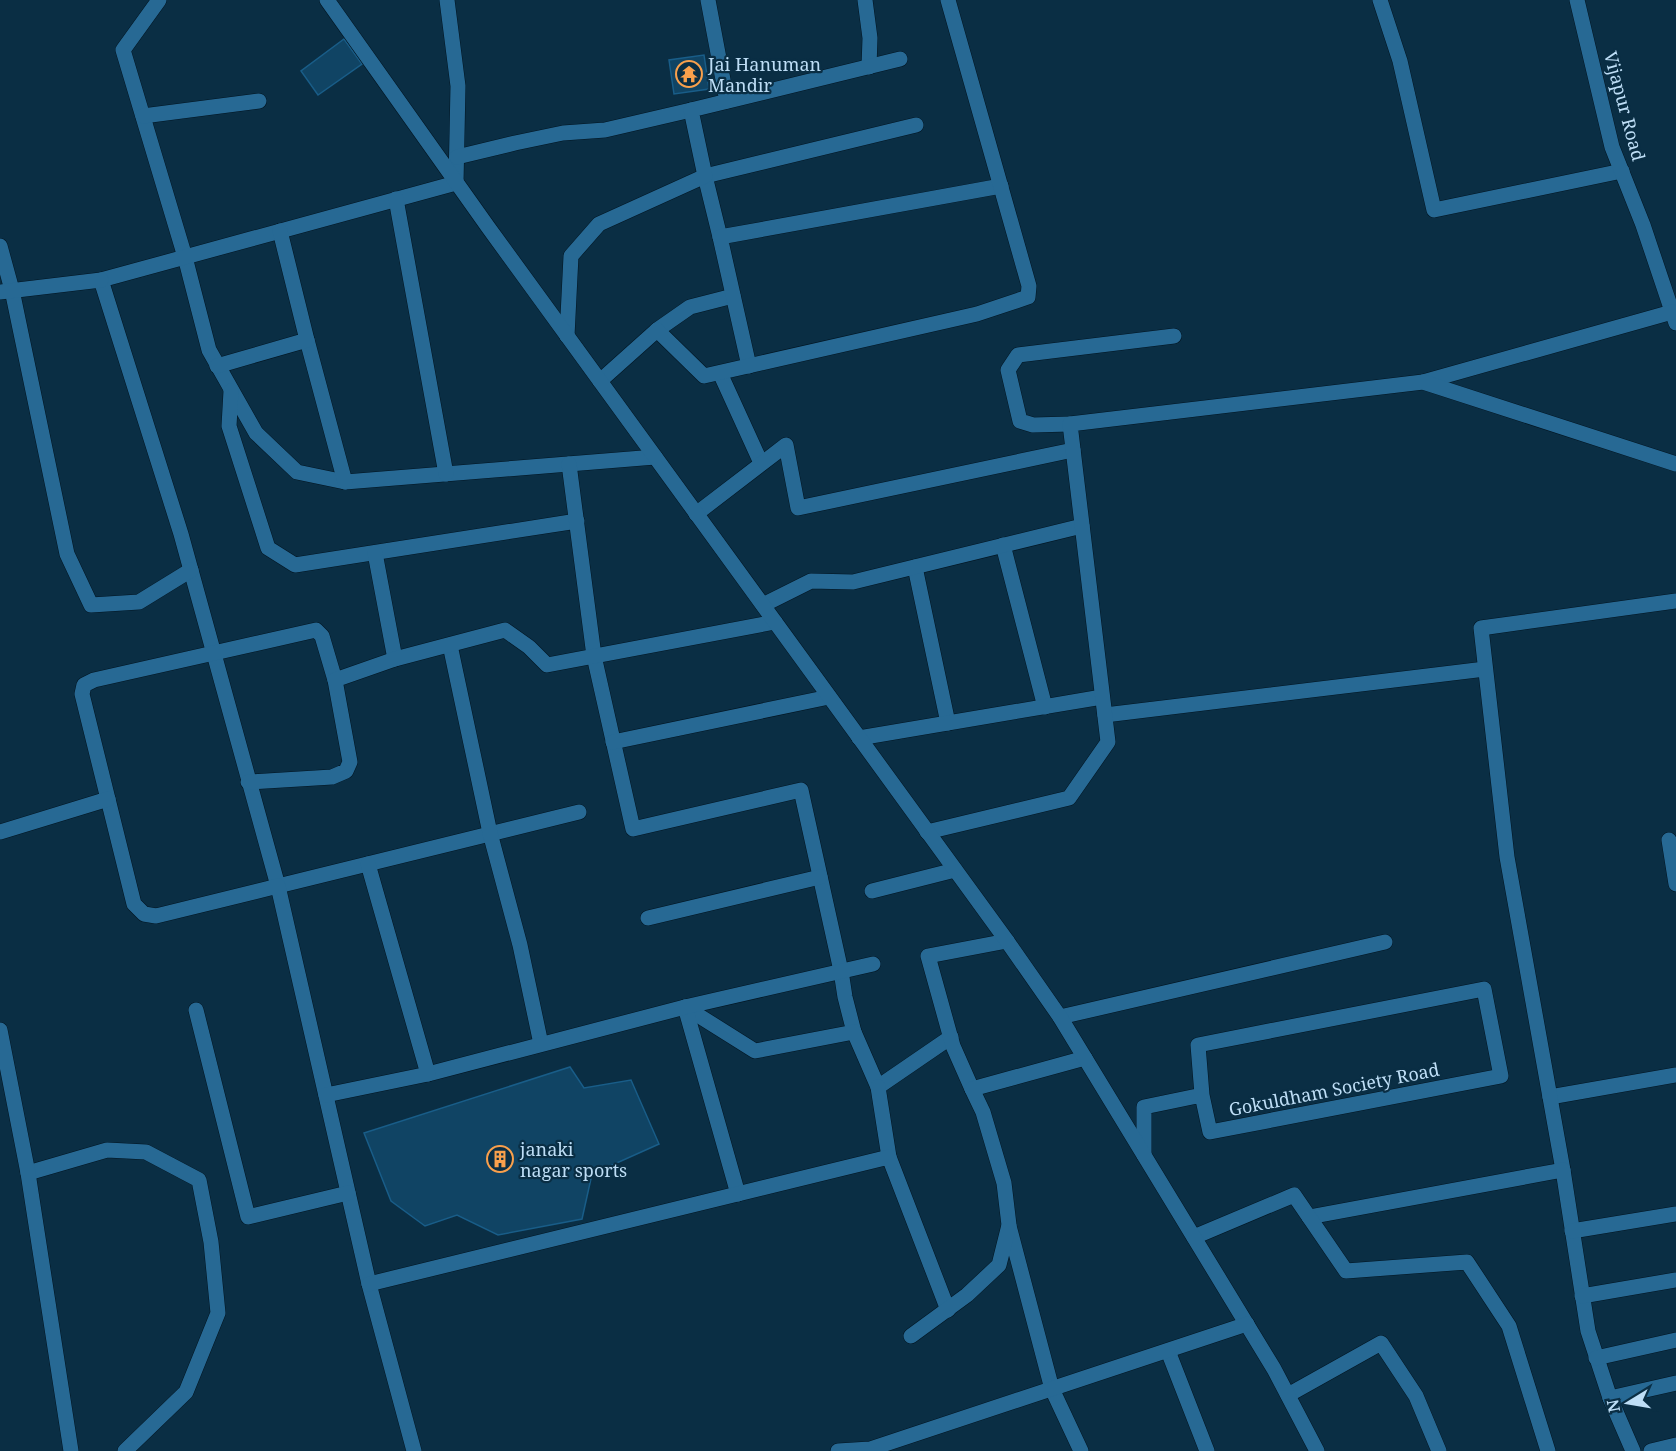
<svg xmlns="http://www.w3.org/2000/svg" width="1676" height="1451" viewBox="0 0 1676 1451" font-family="'Noto Serif',serif">
<style>
.building{fill:#104464;stroke:#195d88;stroke-width:1.5}
.lines{fill:none;stroke-linecap:round;stroke-linejoin:round}
.minor-casing{stroke:#021522;stroke-width:16}
.tertiary-casing{stroke:#021522;stroke-width:16}
.minor{stroke:#276994;stroke-width:15}
.tertiary{stroke:#276994;stroke-width:15}
.labels{text-anchor:middle;dominant-baseline:central;stroke-width:4.5;stroke-linejoin:round;paint-order:stroke}
.poi-label{font-size:18px;fill:#bedef6;stroke:#0a2e44;text-anchor:start}
.street-label{font-size:18px;fill:#bedef6;stroke:#0a2e44}
</style>
<rect width="100%" height="100%" fill="#0a2e44"/>
<!-- building -->
<g class="building">
<path d="M 344,39 L 362,64 L 318,95 L 301,71 Z"/>
<path d="M 704,55 L 709,89 L 674,94 L 669,60 Z"/>
<path d="M 570,1067 L 584,1088 L 631,1080 L 659,1144 L 592,1174 L 582,1219 L 498,1235 L 457,1215 L 425,1226 L 391,1201 L 364,1133 Z"/>
</g>
<g class="lines">
<defs>
<g id="minor">
<path d="M 159,0 L 123,50 L 185,257 L 209,350 L 256,433 L 297,472 L 345,482 L 655,457"/>
<path d="M 447,0 L 458,86 L 456,183 L 101,280 L 181,534 L 278,886 L 579,812"/>
<path d="M 708,0 L 727,101"/>
<path d="M 865,0 L 870,38 L 869,67"/>
<path d="M 1380,0 L 1400,61 L 1434,210 L 1622,171"/>
<path d="M 1577,0 L 1612,147 L 1643,225 L 1676,323"/>
<path d="M 143,116 L 259,101"/>
<path d="M 457,157 L 515,143 L 563,133 L 605,130 L 691,110"/>
<path d="M 396,199 L 446,474"/>
<path d="M 720,237 L 705,176 L 916,125"/>
<path d="M 0,246 L 12,290 L 67,554 L 91,605 L 139,602 L 191,570"/>
<path d="M 0,292 L 101,280"/>
<path d="M 657,330 L 690,307 L 733,296"/>
<path d="M 567,336 L 571,256 L 599,224 L 705,176 L 691,110 L 900,59"/>
<path d="M 307,340 L 345,482"/>
<path d="M 217,366 L 307,340 L 280,231"/>
<path d="M 749,366 L 720,237 L 1001,186"/>
<path d="M 720,373 L 761,463"/>
<path d="M 600,381 L 657,330 L 704,376 L 977,314 L 1028,297 L 1029,286 L 948,0"/>
<path d="M 1423,382 L 1672,312"/>
<path d="M 231,391 L 229,426 L 268,548 L 295,565 L 577,521"/>
<path d="M 1070,424 L 1033,425 L 1020,421 L 1008,370 L 1018,355 L 1174,336"/>
<path d="M 569,464 L 594,656 L 633,829 L 801,790 L 841,971 L 845,997 L 854,1032"/>
<path d="M 696,514 L 786,445 L 798,508 L 1073,450"/>
<path d="M 1003,545 L 1045,707"/>
<path d="M 375,553 L 395,659"/>
<path d="M 915,567 L 948,723"/>
<path d="M 763,605 L 811,581 L 853,582 L 1082,526"/>
<path d="M 450,645 L 490,833 L 520,945 L 541,1044"/>
<path d="M 335,680 L 322,636 L 316,630 L 94,680 L 84,685 L 82,694 L 134,904 L 144,914 L 156,916 L 278,886 L 369,1284 L 414,1451"/>
<path d="M 1105,715 L 1485,669"/>
<path d="M 859,738 L 1102,697"/>
<path d="M 613,742 L 829,697"/>
<path d="M 248,782 L 332,777 L 346,771 L 350,762 L 335,680 L 395,659 L 505,630 L 529,647 L 547,665 L 775,622"/>
<path d="M 0,832 L 108,799"/>
<path d="M 927,832 L 1069,798 L 1108,742 L 1070,424 L 1423,382 L 1676,464"/>
<path d="M 1669,840 L 1676,884"/>
<path d="M 872,891 L 955,870"/>
<path d="M 648,918 L 820,877"/>
<path d="M 685,1007 L 755,1051 L 854,1032 L 878,1087 L 951,1037"/>
<path d="M 685,1007 L 738,1194"/>
<path d="M 196,1010 L 248,1217 L 348,1193"/>
<path d="M 1060,1017 L 1385,942"/>
<path d="M 428,1074 L 685,1007 L 873,964"/>
<path d="M 878,1087 L 889,1157"/>
<path d="M 972,1089 L 953,1046 L 928,956 L 1007,941"/>
<path d="M 326,1095 L 428,1074 L 368,864"/>
<path d="M 1550,1097 L 1676,1075"/>
<path d="M 1144,1155 L 1144,1107 L 1202,1095 L 1210,1132 L 1501,1076 L 1484,989 L 1198,1045 L 1202,1095"/>
<path d="M 1563,1170 L 1507,857 L 1481,628 L 1676,601"/>
<path d="M 28,1173 L 107,1150 L 146,1152 L 199,1180 L 211,1242 L 218,1313 L 186,1392 L 125,1451"/>
<path d="M 1309,1217 L 1563,1170 L 1588,1331 L 1610,1398 L 1633,1451"/>
<path d="M 1009,1226 L 1052,1389 L 1081,1451"/>
<path d="M 1572,1231 L 1676,1214"/>
<path d="M 1194,1237 L 1294,1195 L 1346,1271 L 1467,1262 L 1509,1326 L 1548,1451"/>
<path d="M 369,1284 L 889,1157 L 948,1310"/>
<path d="M 1582,1296 L 1676,1280"/>
<path d="M 911,1336 L 967,1295 L 999,1265 L 1009,1225 L 1004,1183 L 983,1112 L 972,1089 L 1085,1058"/>
<path d="M 1168,1351 L 1207,1451"/>
<path d="M 1596,1358 L 1676,1340"/>
<path d="M 1288,1395 L 1381,1343 L 1416,1396 L 1439,1451"/>
<path d="M 1610,1398 L 1676,1383"/>
<path d="M 1651,1451 L 1676,1445"/>
</g>
<g id="tertiary">
<path d="M 327,0 L 488,227 L 1007,941 L 1060,1017 L 1274,1369 L 1317,1451"/>
<path d="M 0,1030 L 28,1173 L 71,1451"/>
<path d="M 838,1451 L 870,1449 L 1247,1324"/>
</g>
</defs>
<!-- minor casing -->
<use href="#minor" class="minor-casing"/>
<!-- tertiary casing -->
<use href="#tertiary" class="tertiary-casing"/>
<!-- minor -->
<use href="#minor" class="minor"/>
<!-- tertiary -->
<use href="#tertiary" class="tertiary"/>
</g>
<!-- icons -->
<defs>
<symbol id="temple-ring" viewBox="-11 -11 22 22"><circle r="9.5" fill="#0a2e44" stroke="#f9a04c" stroke-width="1.5"/><path d="M0-6L5-2H3V0L6.5 2.5H4V6H1.5V3h-3V6H-4V2.5H-6.5L-3 0V-2H-5Z" fill="#f9a04c"/></symbol>
<symbol id="building-ring" viewBox="-11 -11 22 22"><circle r="9.5" fill="#0a2e44" stroke="#f9a04c" stroke-width="1.5"/><path d="M-4-6H4V6H1V3H-1V6H-4ZM-2.5-4.3h1.7v1.8h-1.7ZM.8-4.3h1.7v1.8H.8ZM-2.5-1h1.7V.8h-1.7ZM.8-1h1.7V.8H.8Z" fill="#f9a04c"/></symbol>
</defs>
<g fill-rule="evenodd">
<use href="#temple-ring" x="674" y="59" width="30" height="30"/>
<use href="#building-ring" x="485" y="1144" width="30" height="30"/>
</g>
<g class="labels">
<!-- poi labels -->
<g class="poi-label">
<text x="708" y="64">Jai Hanuman<tspan x="708" dy="21">Mandir</tspan></text>
<text x="520" y="1149">janaki<tspan x="520" dy="21">nagar sports</tspan></text>
</g>
<!-- street labels -->
<g class="street-label">
<text transform="translate(1625 106) rotate(75)">Vijapur Road</text>
<text transform="translate(1334 1089) rotate(-11)">Gokuldham Society Road</text>
</g>
</g>
<!-- north arrow -->
<g transform="translate(1628 1403) rotate(259)" stroke="#0a2e44" stroke-width="4.5" paint-order="stroke">
<path d="M0-4.5L10 22L0 15L-10 22Z" fill="#bedef6"/>
<text y="-9" font-size="16" font-weight="bold" text-anchor="middle" fill="#bedef6">N</text>
</g>
</svg>
